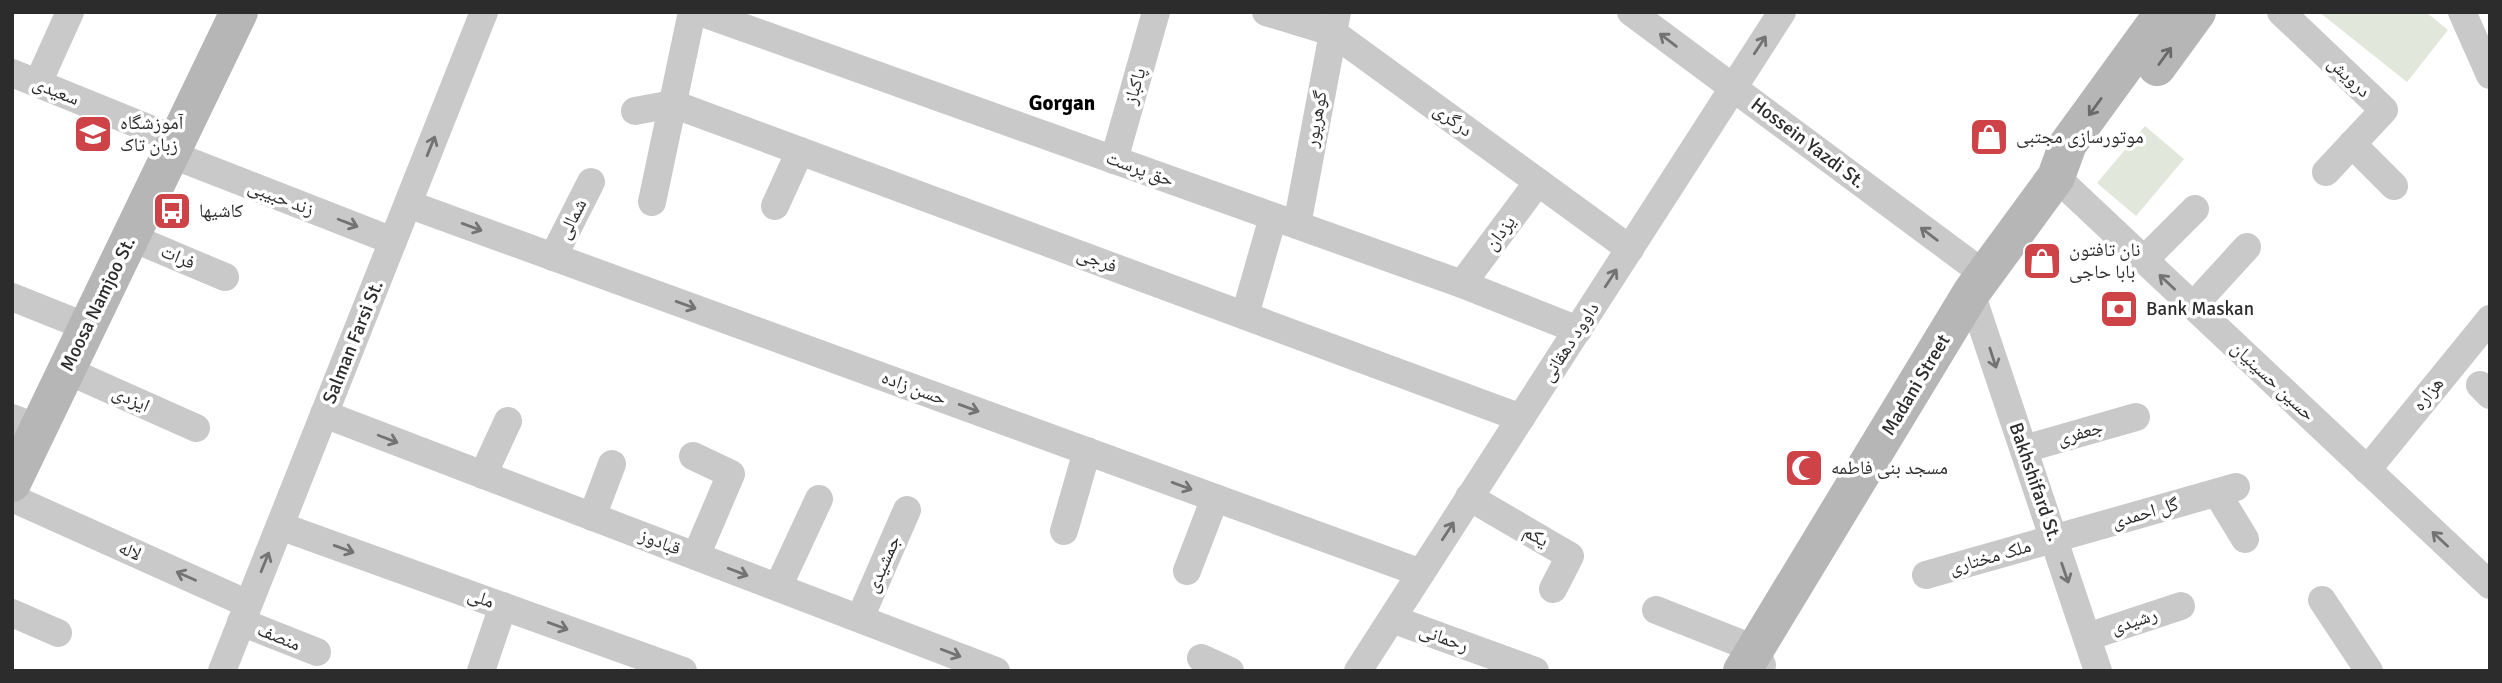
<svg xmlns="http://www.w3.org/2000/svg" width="2502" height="683" viewBox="0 0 2502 683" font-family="Signika,'Noto Naskh Arabic',sans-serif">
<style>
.green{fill:#e1e8db}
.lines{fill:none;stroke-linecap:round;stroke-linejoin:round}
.street{stroke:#c9c9c9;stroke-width:28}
.secondary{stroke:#b6b6b6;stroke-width:38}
.oneway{stroke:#737373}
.oneway2{stroke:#6a6a6a}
.labels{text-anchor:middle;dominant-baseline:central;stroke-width:7;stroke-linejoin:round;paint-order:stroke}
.street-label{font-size:19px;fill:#2c2c2c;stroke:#fff}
.poi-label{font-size:19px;fill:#2c2c2c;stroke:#fff;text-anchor:start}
.neighbourhood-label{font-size:21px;font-weight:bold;fill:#000;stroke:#fff}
</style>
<rect width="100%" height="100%" fill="#fff"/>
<!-- green -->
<g class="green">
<path d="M 2319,12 L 2426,12 L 2448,30 L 2407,82 Z"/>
<path d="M 2145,126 L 2184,159 L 2136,216 L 2097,183 Z"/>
</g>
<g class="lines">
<!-- street -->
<g class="street">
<path d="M 700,12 L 1462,284 L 1578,330"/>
<path d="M 1266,12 L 1332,32 L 1630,249"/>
<path d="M 1631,12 L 1984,274"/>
<path d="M 2281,12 L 2384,110 L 2326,172"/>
<path d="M 2462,12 L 2490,75"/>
<path d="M 12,73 L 177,140"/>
<path d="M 38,83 L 70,12"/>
<path d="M 635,111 L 673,104 L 1521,418"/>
<path d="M 2352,144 L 2394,186"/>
<path d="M 170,154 L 393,241"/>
<path d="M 1114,160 L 1156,12"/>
<path d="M 2056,177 L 2490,585"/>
<path d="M 652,202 L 692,12"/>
<path d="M 408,204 L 1421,573"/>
<path d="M 775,206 L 800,151"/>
<path d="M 1297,225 L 1337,12"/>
<path d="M 130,237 L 225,277"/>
<path d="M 553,257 L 591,182"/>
<path d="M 2144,260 L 2195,209"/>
<path d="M 1462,284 L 1538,182"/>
<path d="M 1971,293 L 2098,671"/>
<path d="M 12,297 L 87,327"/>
<path d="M 2193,306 L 2247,247"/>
<path d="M 1245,315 L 1273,217"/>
<path d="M 66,370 L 196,428"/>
<path d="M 2480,385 L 2490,395"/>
<path d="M 324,414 L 996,671"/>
<path d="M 12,418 L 38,428"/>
<path d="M 2024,449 L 2136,417"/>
<path d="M 693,456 L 731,474 L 696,556"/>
<path d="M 2367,470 L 2490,319"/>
<path d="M 483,475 L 508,421"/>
<path d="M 2217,493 L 2245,539"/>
<path d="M 1469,497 L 1570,556 L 1553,589"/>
<path d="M 12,498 L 248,604"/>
<path d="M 592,517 L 612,464"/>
<path d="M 280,526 L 683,671"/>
<path d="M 1064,531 L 1087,451"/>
<path d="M 1187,571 L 1215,498"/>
<path d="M 1926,575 L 2236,487"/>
<path d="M 778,587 L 819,499"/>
<path d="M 2322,600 L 2369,671"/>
<path d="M 1656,610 L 1755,649 L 1762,665"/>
<path d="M 12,613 L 58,633"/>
<path d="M 860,618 L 907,510"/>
<path d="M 1392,619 L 1535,671"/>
<path d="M 241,622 L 317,652"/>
<path d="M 2087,637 L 2181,606"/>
<path d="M 1201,658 L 1230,671"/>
<path d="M 222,671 L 484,12"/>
<path d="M 481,671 L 503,606"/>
<path d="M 1358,671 L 1782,12"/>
</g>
<!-- secondary -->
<g class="secondary">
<path d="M 2157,67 L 2197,12"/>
<path d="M 12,483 L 239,12"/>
<path d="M 1742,671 L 1971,293 L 2056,177 L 2068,144 L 2164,12"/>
</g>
</g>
<!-- one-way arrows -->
<defs><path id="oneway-shaft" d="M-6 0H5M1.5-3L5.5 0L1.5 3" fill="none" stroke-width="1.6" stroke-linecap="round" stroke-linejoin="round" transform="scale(1.75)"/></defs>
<g class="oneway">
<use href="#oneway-shaft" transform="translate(1668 40) rotate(-143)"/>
<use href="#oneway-shaft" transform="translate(1760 45) rotate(-57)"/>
<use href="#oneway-shaft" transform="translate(431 146) rotate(-68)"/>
<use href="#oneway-shaft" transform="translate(348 223) rotate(21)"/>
<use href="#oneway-shaft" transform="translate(472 227) rotate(20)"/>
<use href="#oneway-shaft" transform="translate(1929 234) rotate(-143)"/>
<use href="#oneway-shaft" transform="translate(1611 278) rotate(-57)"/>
<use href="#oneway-shaft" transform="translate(2167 282) rotate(-137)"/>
<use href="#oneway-shaft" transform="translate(686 305) rotate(20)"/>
<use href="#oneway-shaft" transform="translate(1993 358) rotate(72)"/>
<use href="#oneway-shaft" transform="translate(969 408) rotate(20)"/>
<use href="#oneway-shaft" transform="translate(388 439) rotate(21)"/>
<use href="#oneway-shaft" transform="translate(1182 486) rotate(20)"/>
<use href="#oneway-shaft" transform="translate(1448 531) rotate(-57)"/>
<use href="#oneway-shaft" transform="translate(2440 539) rotate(-137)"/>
<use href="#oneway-shaft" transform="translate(344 549) rotate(20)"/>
<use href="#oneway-shaft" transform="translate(265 562) rotate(-68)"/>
<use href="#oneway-shaft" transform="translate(738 572) rotate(21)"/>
<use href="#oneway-shaft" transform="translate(2065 573) rotate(71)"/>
<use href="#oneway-shaft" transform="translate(186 576) rotate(-156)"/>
<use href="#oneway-shaft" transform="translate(558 626) rotate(20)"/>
<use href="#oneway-shaft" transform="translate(951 653) rotate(21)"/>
</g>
<g class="oneway2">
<use href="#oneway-shaft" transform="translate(2165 56) rotate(-54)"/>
<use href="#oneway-shaft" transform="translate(2095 107) rotate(126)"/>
</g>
<!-- icons -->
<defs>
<symbol id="school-square" viewBox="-11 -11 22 22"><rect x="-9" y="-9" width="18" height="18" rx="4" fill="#cd4348" stroke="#fff"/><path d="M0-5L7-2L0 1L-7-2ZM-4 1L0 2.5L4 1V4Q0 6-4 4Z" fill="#fff"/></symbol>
<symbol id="shop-square" viewBox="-11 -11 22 22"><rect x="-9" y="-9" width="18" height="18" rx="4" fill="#cd4348" stroke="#fff"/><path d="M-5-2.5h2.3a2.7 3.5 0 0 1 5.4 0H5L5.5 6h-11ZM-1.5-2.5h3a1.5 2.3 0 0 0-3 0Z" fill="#fff"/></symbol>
<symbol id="bus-square" viewBox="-11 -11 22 22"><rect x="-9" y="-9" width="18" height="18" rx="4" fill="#cd4348" stroke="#fff"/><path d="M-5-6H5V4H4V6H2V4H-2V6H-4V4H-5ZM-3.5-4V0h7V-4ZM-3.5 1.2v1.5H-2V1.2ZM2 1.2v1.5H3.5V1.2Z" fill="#fff"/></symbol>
<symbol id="bank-square" viewBox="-11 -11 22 22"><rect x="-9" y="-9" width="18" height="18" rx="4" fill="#cd4348" stroke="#fff"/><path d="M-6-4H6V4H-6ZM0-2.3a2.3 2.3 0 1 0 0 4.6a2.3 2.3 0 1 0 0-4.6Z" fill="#fff"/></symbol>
<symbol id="mosque-square" viewBox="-11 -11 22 22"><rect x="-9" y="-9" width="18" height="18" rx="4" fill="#cd4348" stroke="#fff"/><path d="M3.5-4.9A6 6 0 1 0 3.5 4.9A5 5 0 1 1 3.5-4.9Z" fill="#fff"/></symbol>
</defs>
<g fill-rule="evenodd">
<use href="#school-square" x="71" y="112" width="44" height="44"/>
<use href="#shop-square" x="1967" y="115" width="44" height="44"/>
<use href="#bus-square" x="150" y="189" width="44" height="44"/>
<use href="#shop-square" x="2020" y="239" width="44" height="44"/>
<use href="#bank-square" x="2097" y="287" width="44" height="44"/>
<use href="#mosque-square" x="1782" y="446" width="44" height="44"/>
</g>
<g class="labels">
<!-- street labels -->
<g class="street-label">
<text transform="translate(2349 77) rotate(43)">درویش</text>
<text transform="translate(1135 86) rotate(-74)">پاکباز</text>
<text transform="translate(56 91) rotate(22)">سعیدی</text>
<text transform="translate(1316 119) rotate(-80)">گوهرپور</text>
<text transform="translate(1453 120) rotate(36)">درگری</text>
<text transform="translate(1808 143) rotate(37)">Hossein Yazdi St.</text>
<text transform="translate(1140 169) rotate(20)">حق پرست</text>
<text transform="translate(281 198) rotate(21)">زند حبیبی</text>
<text transform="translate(572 219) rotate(-63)">شمالی</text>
<text transform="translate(1500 233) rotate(-53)">یزدان</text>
<text transform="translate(178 257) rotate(23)">فرات</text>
<text transform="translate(1097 260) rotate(20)">فرجی</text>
<text transform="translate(98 304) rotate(-64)">Moosa Namjoo St.</text>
<text transform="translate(353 342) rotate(-68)">Salman Farsi St.</text>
<text transform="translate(1570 342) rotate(-57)">داوود دهقانی</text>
<text transform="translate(2273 381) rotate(43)">حسین حسینیان</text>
<text transform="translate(1916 385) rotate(-59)">Madani Street</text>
<text transform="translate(914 388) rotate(20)">حسن زاده</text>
<text transform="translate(2428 394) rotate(-51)">هزاره</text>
<text transform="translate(131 399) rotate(24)">ایزدی</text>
<text transform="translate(2080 433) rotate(-16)">جعفری</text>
<text transform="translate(2035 482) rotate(71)">Bakhshifard St.</text>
<text transform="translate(2145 513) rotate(-16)">گل احمدی</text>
<text transform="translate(1536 536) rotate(30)">یکم</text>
<text transform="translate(660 542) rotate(21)">قبادوز</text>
<text transform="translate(130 551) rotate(24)">لاله</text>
<text transform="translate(1990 557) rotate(-16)">ملک مختاری</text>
<text transform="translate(883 564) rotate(-66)">جمشیدی</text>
<text transform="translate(481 598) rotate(20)">ملی</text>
<text transform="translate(2134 621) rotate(-18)">رشیدی</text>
<text transform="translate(279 637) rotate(22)">منصف</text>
<text transform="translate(1444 638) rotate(20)">رحمانی</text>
</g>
<!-- poi labels -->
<g class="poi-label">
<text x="120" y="123">آموزشگاه<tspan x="120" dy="22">زبان تاک</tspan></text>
<text x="2016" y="137">موتورسازی مجتبی</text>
<text x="199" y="211">کاشیها</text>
<text x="2069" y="250">نان تافتون<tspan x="2069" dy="22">بابا حاجی</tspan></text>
<text x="2146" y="309">Bank Maskan</text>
<text x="1831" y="468">مسجد بنی فاطمه</text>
</g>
<!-- neighbourhood labels -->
<g class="neighbourhood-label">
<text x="1062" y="103">Gorgan</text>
</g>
</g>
<!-- border -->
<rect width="2502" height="683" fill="none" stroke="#2c2c2c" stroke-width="28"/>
</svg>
